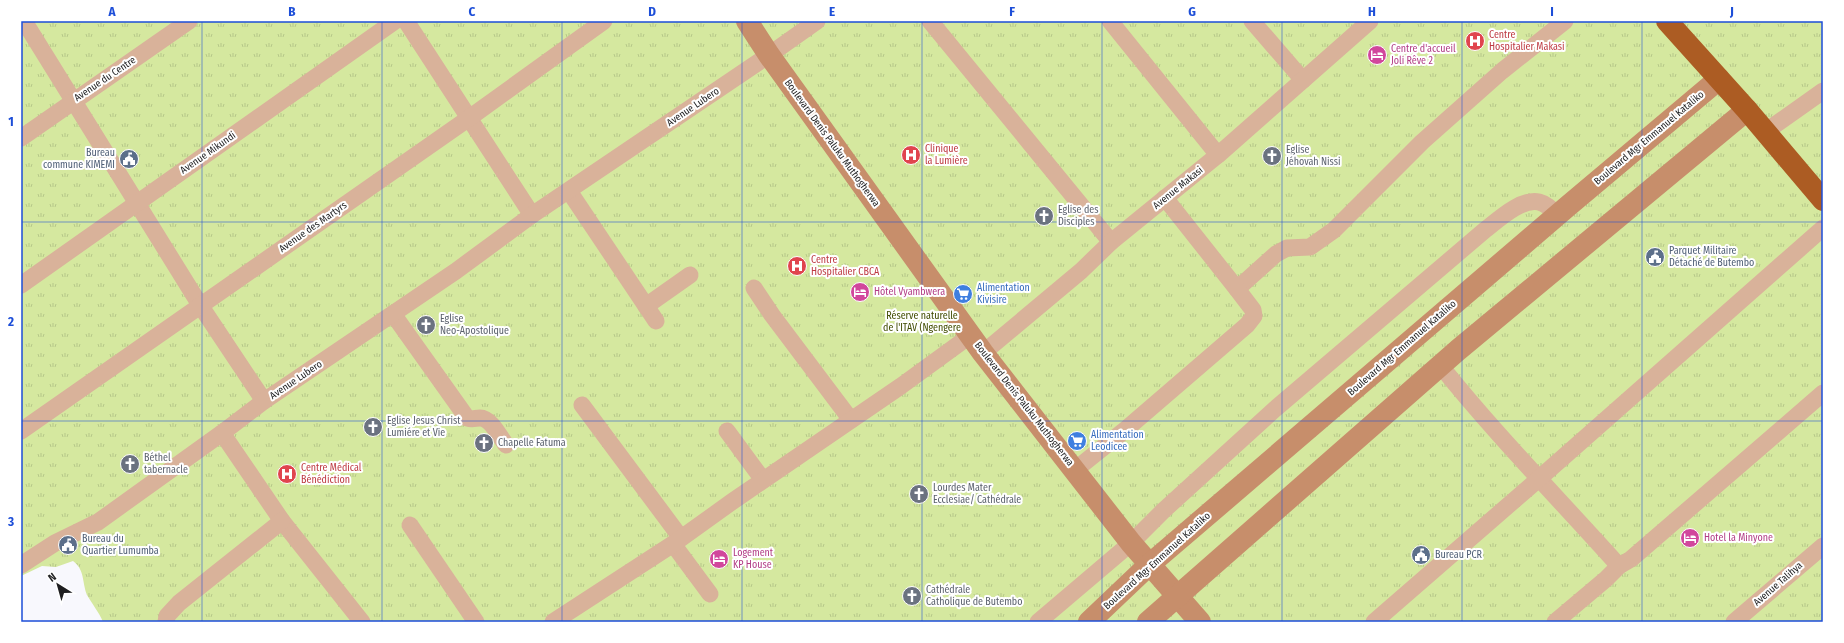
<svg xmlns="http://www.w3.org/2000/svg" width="1844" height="643" viewBox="0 0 1844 643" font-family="'Fira Sans Condensed',sans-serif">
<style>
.park{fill:url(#park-tufts)}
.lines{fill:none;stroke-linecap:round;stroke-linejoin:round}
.street{stroke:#d9b29a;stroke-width:17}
.secondary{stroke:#c78e6b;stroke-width:22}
.highway{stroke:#ac5c23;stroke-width:22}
.grid{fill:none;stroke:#1d4ed8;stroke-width:1;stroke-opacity:0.55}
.labels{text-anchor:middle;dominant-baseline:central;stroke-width:4;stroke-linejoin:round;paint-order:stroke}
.health-label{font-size:10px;fill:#be3a42;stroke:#fff;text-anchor:start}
.hotel-label{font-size:10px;fill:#b23c85;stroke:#fff;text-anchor:start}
.street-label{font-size:10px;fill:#1e1e20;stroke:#fff}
.worship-label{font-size:10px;fill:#5b616d;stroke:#fff;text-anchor:start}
.service-label{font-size:10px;fill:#4e5e75;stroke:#fff;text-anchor:start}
.shop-label{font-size:10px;fill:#366cbe;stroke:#fff;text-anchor:start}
.park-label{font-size:10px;fill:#404c00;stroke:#fff}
.neatline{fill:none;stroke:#1d4ed8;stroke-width:1.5}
.grid-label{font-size:13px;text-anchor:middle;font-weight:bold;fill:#1d4ed8}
</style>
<defs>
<pattern id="park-tufts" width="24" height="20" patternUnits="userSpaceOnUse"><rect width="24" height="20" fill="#d5e89f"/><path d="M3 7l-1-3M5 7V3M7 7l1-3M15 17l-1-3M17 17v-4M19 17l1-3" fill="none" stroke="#b6c789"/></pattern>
</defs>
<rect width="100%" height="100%" fill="#f8f8fd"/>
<!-- park -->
<path class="park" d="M 21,21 L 1823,21 L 1823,622 L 103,622 C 99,612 92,604 87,595 C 82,582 85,570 73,561 L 56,567 L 42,566 L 21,576 Z"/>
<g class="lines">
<!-- street -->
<g class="street">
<path d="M 24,21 L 200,305 L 264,401"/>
<path d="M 406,21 L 532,215"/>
<path d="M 930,21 L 1111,242"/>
<path d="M 1110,21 L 1218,155"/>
<path d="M 1252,21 L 1303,80"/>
<path d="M 1765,132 L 1823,91"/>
<path d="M 21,138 L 189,21"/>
<path d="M 569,191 L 656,321"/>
<path d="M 21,285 L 395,21"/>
<path d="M 754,288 L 772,315 L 851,420"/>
<path d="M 1237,289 L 1276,254 L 1287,248 L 1310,247 L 1334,230 L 1422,142 L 1502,71 L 1565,21"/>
<path d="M 646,306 L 690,275"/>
<path d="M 393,314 L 467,418 C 473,420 475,418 480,418 C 491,418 500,437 506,445"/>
<path d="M 983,353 L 1081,271 L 1111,242 L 1218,155 L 1370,21"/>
<path d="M 1440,365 C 1496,435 1559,499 1619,566"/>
<path d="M 582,405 L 681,538"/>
<path d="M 21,431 L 472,116 L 604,21"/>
<path d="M 727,431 L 763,480"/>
<path d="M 222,433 L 282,521 L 362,622"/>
<path d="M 1075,470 L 1125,430 L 1247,325 L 1254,316 L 1253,310 L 1237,289 L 1165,198"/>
<path d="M 410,525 L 476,622"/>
<path d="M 673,544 L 710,594"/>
<path d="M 21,565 L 55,543 L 98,522 L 222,433 L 264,401 L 456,271 L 532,215 L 769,55 L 817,21"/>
<path d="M 166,622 L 167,616 L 179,603 L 282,521"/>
<path d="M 553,622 L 673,544 L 733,501 L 901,386 L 971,335"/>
<path d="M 1038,622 L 1131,543 L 1164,510 L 1275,409 L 1485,230 C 1498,220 1521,198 1539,202 C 1547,204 1552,210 1557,215"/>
<path d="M 1374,622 L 1534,483 L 1823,228"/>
<path d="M 1555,622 L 1606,579 L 1619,566 L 1631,559 L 1823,393"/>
<path d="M 1734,622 L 1823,546"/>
</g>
<!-- secondary -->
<g class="secondary">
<path d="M 747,21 L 769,55 L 983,353 L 1131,543 L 1200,622"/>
<path d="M 1089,622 L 1149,565 L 1568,206 L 1719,79"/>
<path d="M 1148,622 L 1458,350 L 1747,110"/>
</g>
<!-- highway -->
<path class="highway" d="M 1667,21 L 1747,110 L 1823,200"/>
</g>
<!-- grid -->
<path class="grid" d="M 202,21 L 202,622M 382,21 L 382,622M 562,21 L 562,622M 742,21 L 742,622M 922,21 L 922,622M 1102,21 L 1102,622M 1282,21 L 1282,622M 1462,21 L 1462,622M 1642,21 L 1642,622M 21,222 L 1823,222M 21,421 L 1823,421"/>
<!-- icons -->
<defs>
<symbol id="hospital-disc" viewBox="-11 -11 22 22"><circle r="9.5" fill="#e0444e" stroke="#fff"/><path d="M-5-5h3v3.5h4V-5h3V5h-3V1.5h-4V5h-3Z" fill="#fff"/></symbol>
<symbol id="hotel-disc" viewBox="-11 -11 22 22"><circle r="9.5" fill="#d1479c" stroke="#fff"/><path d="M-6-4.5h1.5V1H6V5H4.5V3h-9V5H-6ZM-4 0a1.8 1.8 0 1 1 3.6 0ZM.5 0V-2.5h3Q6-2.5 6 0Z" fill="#fff"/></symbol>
<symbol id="church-disc" viewBox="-11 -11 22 22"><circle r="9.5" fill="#6b7280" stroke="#fff"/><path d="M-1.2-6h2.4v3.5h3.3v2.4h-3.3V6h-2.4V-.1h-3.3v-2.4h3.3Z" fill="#fff"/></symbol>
<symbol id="civic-disc" viewBox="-11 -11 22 22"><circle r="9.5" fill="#5c6f8a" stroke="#fff"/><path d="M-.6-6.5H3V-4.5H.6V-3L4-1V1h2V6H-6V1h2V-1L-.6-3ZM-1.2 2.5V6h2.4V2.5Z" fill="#fff"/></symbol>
<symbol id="supermarket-disc" viewBox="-11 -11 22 22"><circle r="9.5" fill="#3f7fe0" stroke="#fff"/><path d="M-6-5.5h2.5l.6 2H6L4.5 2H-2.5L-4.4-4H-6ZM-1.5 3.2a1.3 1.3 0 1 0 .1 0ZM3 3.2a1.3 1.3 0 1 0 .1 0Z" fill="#fff"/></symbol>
</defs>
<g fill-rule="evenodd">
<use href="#hospital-disc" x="1464" y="30" width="22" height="22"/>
<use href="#hotel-disc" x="1366" y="44" width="22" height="22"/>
<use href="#hospital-disc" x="900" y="144" width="22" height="22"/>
<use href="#church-disc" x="1261" y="145" width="22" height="22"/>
<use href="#civic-disc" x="118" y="148" width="22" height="22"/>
<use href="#church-disc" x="1033" y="205" width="22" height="22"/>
<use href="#civic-disc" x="1644" y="246" width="22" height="22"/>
<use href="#hospital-disc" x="786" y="255" width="22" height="22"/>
<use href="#hotel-disc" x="849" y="281" width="22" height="22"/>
<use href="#supermarket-disc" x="952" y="283" width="22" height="22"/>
<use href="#church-disc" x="415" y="314" width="22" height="22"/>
<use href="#church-disc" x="362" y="416" width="22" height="22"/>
<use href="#supermarket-disc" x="1066" y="430" width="22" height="22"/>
<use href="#church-disc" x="473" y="432" width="22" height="22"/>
<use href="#church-disc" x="119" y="453" width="22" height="22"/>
<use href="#hospital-disc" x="276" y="463" width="22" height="22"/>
<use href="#church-disc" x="908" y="483" width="22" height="22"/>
<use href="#hotel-disc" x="1679" y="527" width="22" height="22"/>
<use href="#civic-disc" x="57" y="534" width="22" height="22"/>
<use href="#civic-disc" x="1410" y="544" width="22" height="22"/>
<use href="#hotel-disc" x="708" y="548" width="22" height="22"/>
<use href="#church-disc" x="901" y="585" width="22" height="22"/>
</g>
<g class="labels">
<!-- health labels -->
<g class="health-label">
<text x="1489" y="35">Centre<tspan x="1489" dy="12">Hospitalier Makasi</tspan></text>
<text x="925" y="149">Clinique<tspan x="925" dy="12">la Lumière</tspan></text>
<text x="811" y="260">Centre<tspan x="811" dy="12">Hospitalier CBCA</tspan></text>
<text x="301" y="468">Centre Médical<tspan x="301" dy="12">Bénédiction</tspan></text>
</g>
<!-- hotel labels -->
<g class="hotel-label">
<text x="1391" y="49">Centre d'accueil<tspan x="1391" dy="12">Joli Rêve 2</tspan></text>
<text x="874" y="292">Hôtel Vyambwera</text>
<text x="1704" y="538">Hotel la Minyone</text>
<text x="733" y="553">Logement<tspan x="733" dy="12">KP House</tspan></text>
</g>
<!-- street labels -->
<g class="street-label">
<text transform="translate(105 79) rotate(-34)">Avenue du Centre</text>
<text transform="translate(693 107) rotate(-34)">Avenue Lubero</text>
<text transform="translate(1649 138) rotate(-40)">Boulevard Mgr Emmanuel Kataliko</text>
<text transform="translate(832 143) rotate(54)">Boulevard Denis Paluku Muthogherwa</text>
<text transform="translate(208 153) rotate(-35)">Avenue Mikundi</text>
<text transform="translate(1178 188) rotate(-39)">Avenue Makasi</text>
<text transform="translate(313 227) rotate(-35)">Avenue des Martyrs</text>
<text transform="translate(1402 348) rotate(-41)">Boulevard Mgr Emmanuel Kataliko</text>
<text transform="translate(296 380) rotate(-34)">Avenue Lubero</text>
<text transform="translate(1024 404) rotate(52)">Boulevard Denis Paluku Muthogherwa</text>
<text transform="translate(1157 561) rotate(-42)">Boulevard Mgr Emmanuel Kataliko</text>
<text transform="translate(1778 584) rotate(-41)">Avenue Talihya</text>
</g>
<!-- worship labels -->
<g class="worship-label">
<text x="1286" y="150">Eglise<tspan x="1286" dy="12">Jéhovah Nissi</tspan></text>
<text x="1058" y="210">Eglise des<tspan x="1058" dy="12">Disciples</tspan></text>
<text x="440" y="319">Eglise<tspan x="440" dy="12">Neo-Apostolique</tspan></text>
<text x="387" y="421">Eglise Jesus Christ<tspan x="387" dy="12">Lumiére et Vie</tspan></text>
<text x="498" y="443">Chapelle Fatuma</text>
<text x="144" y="458">Béthel<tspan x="144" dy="12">tabernacle</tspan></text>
<text x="933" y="488">Lourdes Mater<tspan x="933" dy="12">Ecclesiae/ Cathédrale</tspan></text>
<text x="926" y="590">Cathédrale<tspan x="926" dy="12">Catholique de Butembo</tspan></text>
</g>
<!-- service labels -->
<g class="service-label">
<text x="115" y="153" text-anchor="end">Bureau<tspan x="115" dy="12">commune KIMEMI</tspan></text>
<text x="1669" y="251">Parquet Militaire<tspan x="1669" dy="12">Détaché de Butembo</tspan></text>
<text x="82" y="539">Bureau du<tspan x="82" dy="12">Quartier Lumumba</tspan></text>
<text x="1435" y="555">Bureau PCR</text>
</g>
<!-- shop labels -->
<g class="shop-label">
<text x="977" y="288">Alimentation<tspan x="977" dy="12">Kivisire</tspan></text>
<text x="1091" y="435">Alimentation<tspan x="1091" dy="12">Leodicee</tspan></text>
</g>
<!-- park labels -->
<g class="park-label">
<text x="922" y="316">Réserve naturelle<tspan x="922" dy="12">de l'ITAV (Ngengere</tspan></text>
</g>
</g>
<!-- border -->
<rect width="1844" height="643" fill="none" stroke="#ffffff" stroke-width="44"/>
<!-- north arrow -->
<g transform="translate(58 585) rotate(323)" stroke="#ffffff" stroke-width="3" paint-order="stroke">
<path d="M0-3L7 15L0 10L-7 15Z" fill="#1e1e20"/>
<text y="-6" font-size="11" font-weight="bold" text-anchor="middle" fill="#1e1e20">N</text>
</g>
<rect x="22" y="22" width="1800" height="599" class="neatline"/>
<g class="grid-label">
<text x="112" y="16">A</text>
<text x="292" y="16">B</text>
<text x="472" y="16">C</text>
<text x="652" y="16">D</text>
<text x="832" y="16">E</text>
<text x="1012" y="16">F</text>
<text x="1192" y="16">G</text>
<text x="1372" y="16">H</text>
<text x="1552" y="16">I</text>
<text x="1732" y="16">J</text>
<text x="11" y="126">1</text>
<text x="11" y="326">2</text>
<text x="11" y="526">3</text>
</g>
</svg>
